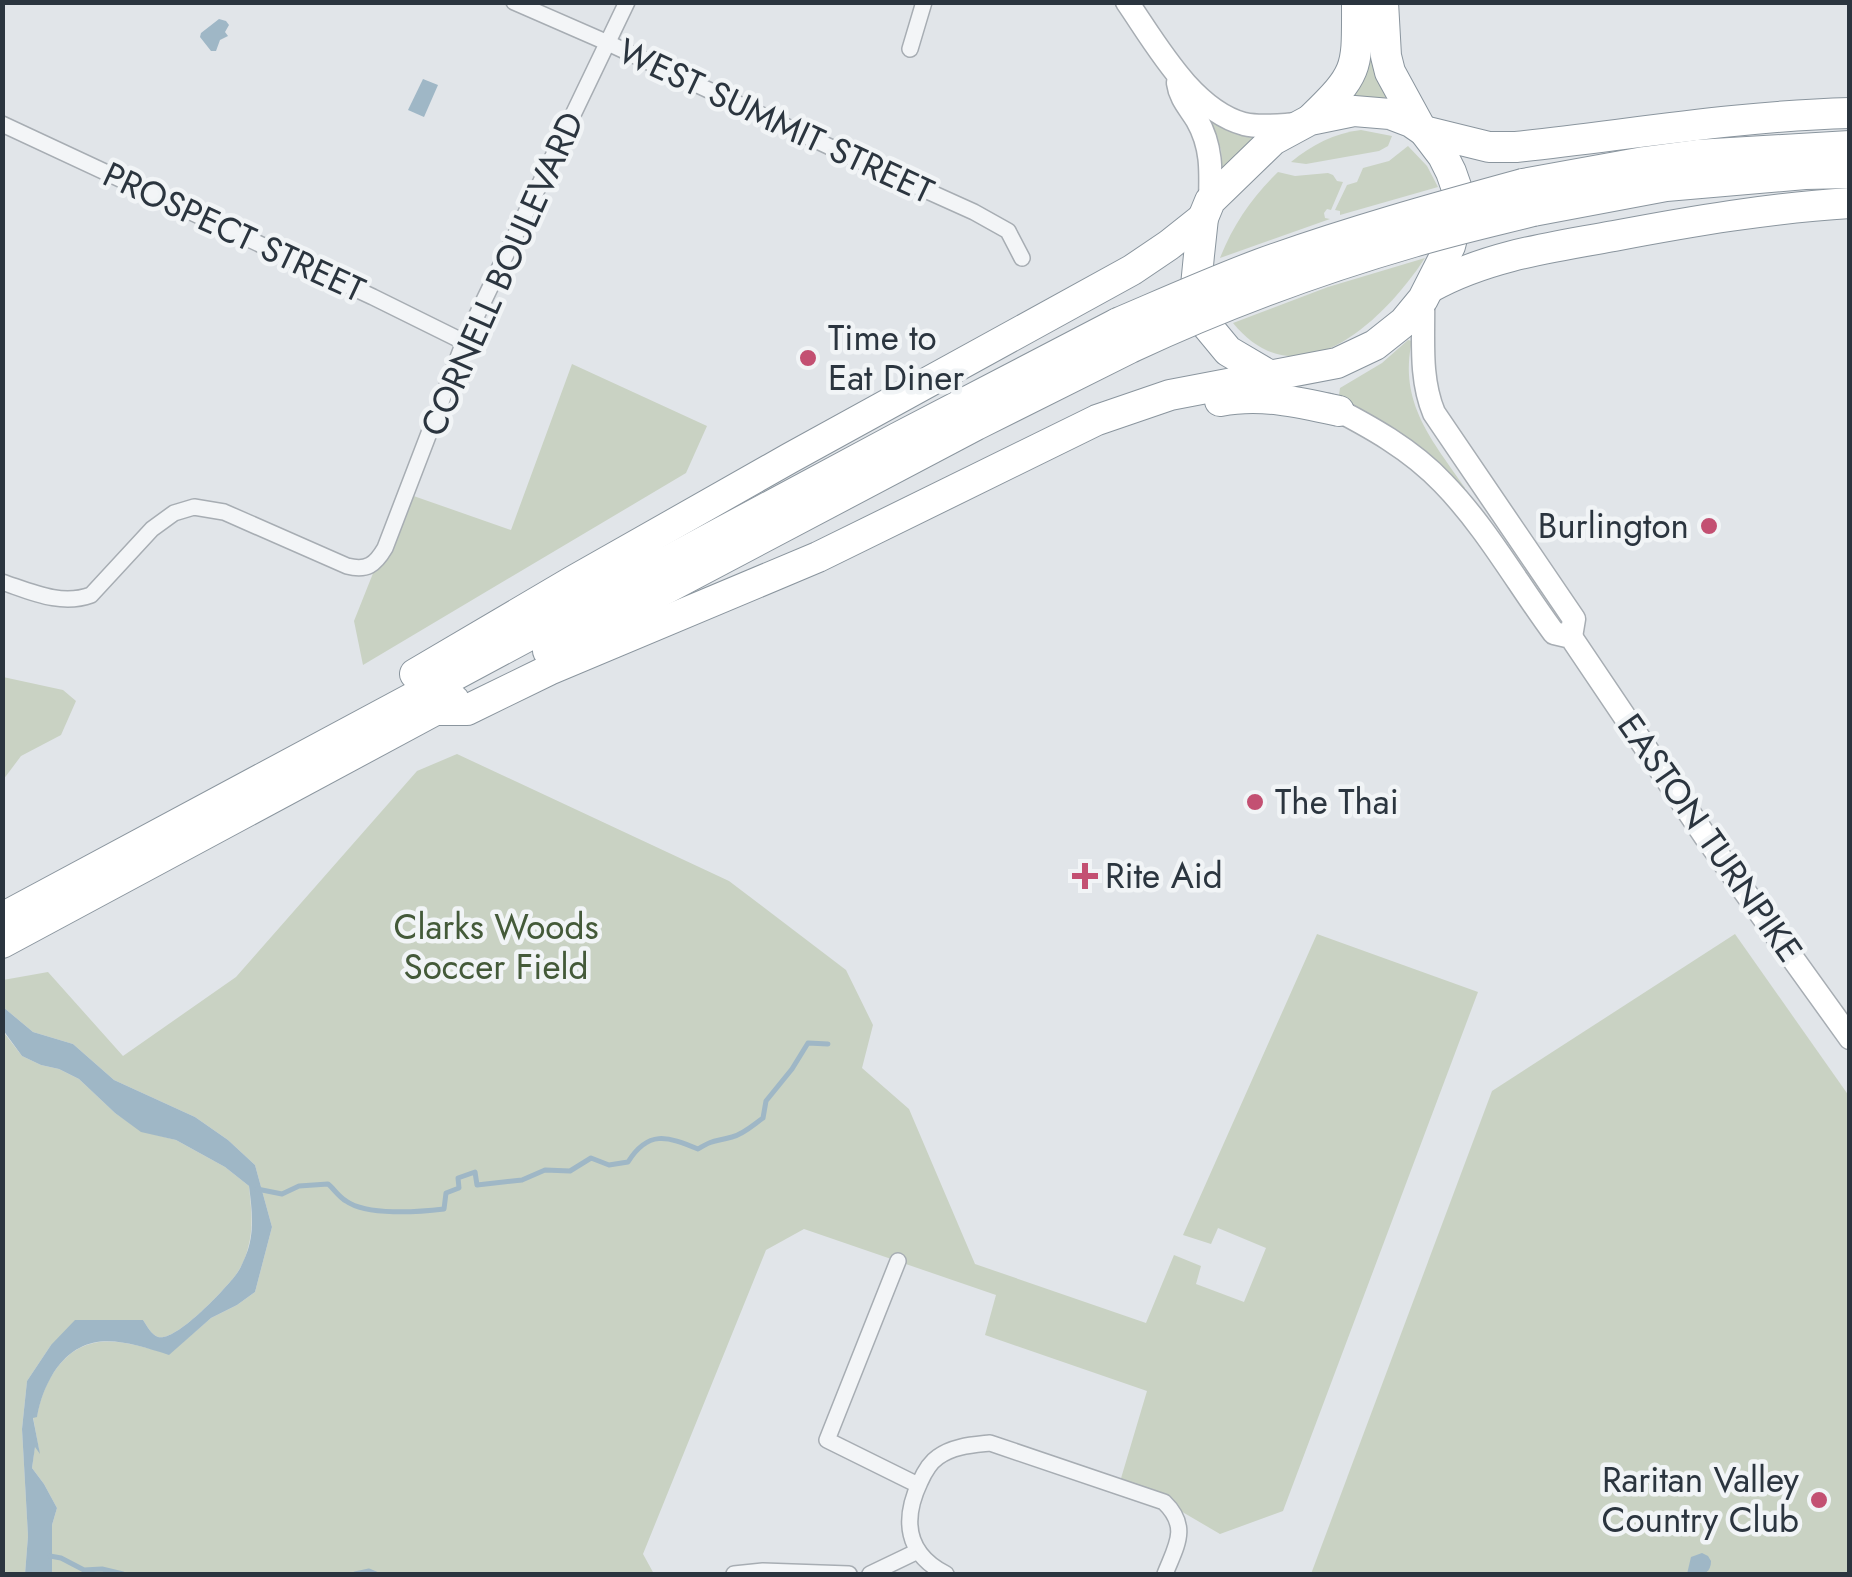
<svg xmlns="http://www.w3.org/2000/svg" width="1852" height="1577" viewBox="0 0 1852 1577" font-family="Jost,sans-serif">
<style>
.green{fill:#c9d2c3}
.water{fill:#9fb7c6}
.lines{fill:none;stroke-linecap:round;stroke-linejoin:round}
.stream{stroke:#9fb7c6;stroke-width:5}
.street-casing{stroke:#a7adb3;stroke-width:18}
.secondary-casing{stroke:#a7adb3;stroke-width:25}
.highway-casing{stroke:#8a959e;stroke-width:32}
.street{stroke:#f3f5f7;stroke-width:15}
.secondary{stroke:#fff;stroke-width:22}
.highway{stroke:#fff;stroke-width:30}
.highway-bridge-casing{stroke:#8a959e;stroke-width:32;stroke-linecap:butt}
.highway-bridge{stroke:#fff;stroke-width:30}
.poi-dot{fill:#c35072;stroke:#f1f4f6;stroke-width:4}
.labels{text-anchor:middle;dominant-baseline:central;stroke-width:9;stroke-linejoin:round;paint-order:stroke}
.street-label{font-size:35px;fill:#2b353f;stroke:#f1f4f6}
.poi-label{font-size:35px;fill:#2b353f;stroke:#f1f4f6;text-anchor:start}
.park-label{font-size:35px;fill:#445a39;stroke:#f1f4f6}
</style>
<rect width="100%" height="100%" fill="#e1e5e9"/>
<!-- green -->
<g class="green">
<path d="M 1369,57 L 1372,57 L 1375,73 L 1386,96 L 1384,102 L 1351,104 Z"/>
<path d="M 1211,118 L 1251,135 L 1253,142 L 1222,172 L 1221,150 L 1210,120 Z"/>
<path d="M 1361,130 L 1392,136 L 1388,146 L 1379,151 L 1306,164 L 1291,162 C 1312,145 1334,133 1361,130 Z"/>
<path d="M 1408,146 L 1427,166 L 1438,187 L 1340,215 L 1340,211 L 1335,210 L 1347,185 L 1357,182 L 1363,168 L 1389,161 Z"/>
<path d="M 1278,172 L 1295,176 L 1328,173 L 1333,175 L 1337,181 L 1343,182 L 1331,210 L 1327,209 L 1324,213 L 1325,218 L 1330,219 L 1220,258 C 1233,225 1252,197 1278,172 Z"/>
<path d="M 1425,258 C 1385,319 1299,404 1233,323 L 1328,287 Z"/>
<path d="M 1408,340 L 1412,341 C 1398,403 1433,441 1465,488 L 1462,491 L 1402,438 L 1339,395 L 1340,388 L 1382,363 Z"/>
<path d="M 572,364 L 707,426 L 686,473 L 363,665 L 354,621 L 405,493 L 511,530 Z"/>
<path d="M 3,677 L 63,690 L 76,701 L 61,735 L 21,756 L 3,780 Z"/>
<path d="M 457,754 L 729,881 L 846,970 L 873,1025 L 862,1068 L 909,1109 L 975,1264 L 1146,1323 L 1174,1255 L 1201,1266 L 1196,1284 L 1244,1302 L 1266,1248 L 1218,1228 L 1211,1244 L 1183,1235 L 1317,934 L 1478,992 L 1283,1511 L 1220,1534 L 1179,1510 L 1119,1485 L 1147,1391 L 985,1335 L 996,1295 L 804,1229 L 766,1250 L 643,1554 L 654,1574 L 52,1574 L 52,1525 L 57,1508 L 44,1484 L 32,1468 L 35,1445 L 39,1450 L 33,1417 L 37,1416 C 40,1400 45,1386 54,1372 C 85,1327 125,1342 169,1354 L 211,1318 L 237,1305 L 255,1292 L 272,1227 L 255,1165 L 228,1140 L 195,1117 L 114,1080 L 73,1044 L 33,1032 L 3,1007 L 3,980 L 48,972 L 123,1056 L 236,977 L 417,771 Z"/>
<path d="M 1735,934 L 1849,1096 L 1849,1574 L 1311,1574 L 1492,1091 Z"/>
<path d="M 2,1030 L 22,1056 L 41,1065 L 59,1069 L 79,1079 L 115,1113 L 141,1131 L 176,1140 L 225,1167 L 249,1186 C 251,1207 254,1227 248,1248 C 246,1257 241,1268 235,1276 C 224,1290 176,1342 158,1337 C 151,1334 147,1326 143,1320 L 119,1321 L 51,1345 L 27,1381 L 22,1429 L 28,1536 L 25,1574 L 2,1574 Z"/>
</g>
<!-- water -->
<g class="water">
<path d="M 219,19 L 226,21 L 229,25 L 225,32 L 228,36 L 220,40 L 216,51 L 211,51 L 200,37 L 201,33 Z"/>
<path d="M 423,79 L 438,85 L 424,117 L 408,110 Z"/>
<path d="M 3,1007 L 33,1032 L 73,1044 L 114,1080 L 195,1117 L 228,1140 L 255,1165 L 272,1227 L 255,1292 L 237,1305 L 211,1318 L 169,1355 C 124,1341 85,1327 54,1372 C 45,1387 40,1400 37,1417 L 33,1418 L 40,1454 L 35,1447 L 32,1468 L 44,1484 L 57,1508 L 52,1525 L 52,1574 L 25,1574 L 28,1536 L 22,1429 L 27,1381 L 51,1345 L 75,1320 L 143,1320 C 147,1326 151,1334 158,1337 C 176,1342 224,1290 235,1276 C 240,1270 243,1262 246,1255 C 255,1233 252,1209 249,1186 L 225,1167 L 176,1140 L 141,1132 L 115,1113 L 79,1079 L 59,1069 L 41,1065 L 22,1056 L 3,1030 Z"/>
<path d="M 1702,1553 L 1708,1556 L 1711,1561 C 1711,1576 1699,1575 1687,1574 L 1691,1557 Z"/>
</g>
<g class="lines">
<!-- stream -->
<g class="stream">
<path d="M 257,1189 L 282,1194 L 299,1186 L 328,1184 C 334,1189 339,1197 346,1201 C 367,1216 419,1212 444,1209 L 446,1193 L 459,1188 L 458,1178 L 475,1172 L 477,1185 L 522,1180 L 545,1170 L 570,1171 L 591,1158 L 609,1165 L 628,1162 C 648,1130 667,1136 698,1149 C 714,1139 715,1142 732,1137 C 744,1134 753,1125 763,1118 L 766,1101 L 792,1069 L 808,1043 L 828,1044"/>
<path d="M 50,1556 L 61,1558 L 84,1570 L 102,1569 L 123,1574"/>
<path d="M 355,1574 L 369,1571 L 376,1574"/>
</g>
<defs>
<g id="street">
<path d="M 514,2 L 608,43 L 843,153 L 974,212 L 1008,231 L 1022,258"/>
<path d="M 910,49 L 924,2"/>
<path d="M 2,124 L 373,297 L 464,342"/>
<path d="M 2,582 C 32,592 61,606 91,595 L 152,529 L 174,513 L 194,507 L 224,512 L 347,566 C 367,571 375,565 385,548 L 464,342 L 627,2"/>
<path d="M 898,1261 L 827,1440 L 918,1485"/>
<path d="M 734,1574 L 763,1571 L 849,1574"/>
<path d="M 870,1574 L 918,1551"/>
<path d="M 946,1574 C 906,1554 902,1520 920,1482 C 924,1473 929,1463 938,1457 C 953,1446 972,1445 990,1443 L 1164,1502 C 1190,1527 1176,1546 1165,1574"/>
</g>
<g id="secondary">
<path d="M 1127,2 C 1156,44 1192,110 1244,124 C 1261,128 1280,125 1298,124"/>
<path d="M 1178,83 C 1180,98 1189,107 1197,120 C 1212,146 1211,171 1210,201"/>
<path d="M 1423,299 C 1424,337 1419,377 1434,413 L 1574,619 L 1571,637"/>
<path d="M 1328,405 C 1369,426 1411,449 1443,483 C 1486,527 1517,583 1554,633 L 1571,637 L 1707,839 L 1850,1038"/>
</g>
<g id="highway">
<path d="M 1383,2 L 1386,56 L 1390,72 L 1420,127"/>
<path d="M 1312,118 C 1360,72 1357,68 1357,2"/>
<path d="M 1424,131 L 1489,147 L 1516,147 C 1627,135 1737,116 1850,113"/>
<path d="M 1523,184 L 1644,162 L 1697,155 L 1850,146"/>
<path d="M 1533,211 L 1666,186 L 1805,174 L 1850,173"/>
<path d="M 1431,287 C 1487,256 1552,247 1614,236 C 1693,221 1770,208 1850,203"/>
<path d="M 1220,401 C 1260,393 1299,402 1339,411"/>
<path d="M 548,651 L 976,425 L 1130,348"/>
<path d="M 415,674 L 573,581 L 790,458 L 1132,270 L 1169,245 L 1203,218"/>
<path d="M 437,710 L 467,710 L 549,670 L 818,557 L 1097,420 L 1170,395 L 1337,363 L 1375,345 L 1404,322 L 1423,299 L 1450,246 L 1457,219 L 1458,192 L 1451,172 L 1443,156 L 1424,131 L 1411,122 L 1390,114 L 1354,111 L 1310,120 L 1273,140 L 1210,201 L 1203,218 L 1199,255 L 1196,286 L 1197,305 L 1204,322 L 1228,351 L 1267,374"/>
<path d="M 2,918 L 897,438 L 1118,323"/>
<path d="M 2,943 L 454,700"/>
</g>
</defs>
<!-- street casing -->
<use href="#street" class="street-casing"/>
<!-- secondary casing -->
<use href="#secondary" class="secondary-casing"/>
<!-- highway casing -->
<use href="#highway" class="highway-casing"/>
<!-- street -->
<use href="#street" class="street"/>
<!-- secondary -->
<use href="#secondary" class="secondary"/>
<!-- highway -->
<use href="#highway" class="highway"/>
<defs>
<g id="highway-bridge">
<path d="M 1118,323 C 1165,303 1212,282 1260,264 C 1346,233 1435,208 1523,184"/>
<path d="M 1130,348 C 1222,305 1316,270 1413,242 C 1453,230 1493,221 1533,211"/>
</g>
</defs>
<!-- highway-bridge casing -->
<use href="#highway-bridge" class="highway-bridge-casing"/>
<!-- highway-bridge -->
<use href="#highway-bridge" class="highway-bridge"/>
</g>
<!-- markers -->
<g class="poi-dot">
<circle cx="808" cy="358" r="10"/>
<circle cx="1709" cy="526" r="10"/>
<circle cx="1255" cy="802" r="10"/>
<path d="M1080 861h10v10h10v10h-10v10h-10v-10h-10v-10h10z"/>
<circle cx="1819" cy="1500" r="10"/>
</g>
<g class="labels">
<!-- street labels -->
<g class="street-label">
<text transform="translate(776 121) rotate(25)">WEST SUMMIT STREET</text>
<text transform="translate(234 232) rotate(25)">PROSPECT STREET</text>
<text transform="translate(502 274) rotate(-66)">CORNELL BOULEVARD</text>
<text transform="translate(1710 838) rotate(55)">EASTON TURNPIKE</text>
</g>
<!-- poi labels -->
<g class="poi-label">
<text x="828" y="338">Time to<tspan x="828" dy="40">Eat Diner</tspan></text>
<text x="1689" y="526" text-anchor="end">Burlington</text>
<text x="1275" y="802">The Thai</text>
<text x="1105" y="876">Rite Aid</text>
<text x="1799" y="1480" text-anchor="end">Raritan Valley<tspan x="1799" dy="40">Country Club</tspan></text>
</g>
<!-- park labels -->
<g class="park-label">
<text x="496" y="927">Clarks Woods<tspan x="496" dy="40">Soccer Field</tspan></text>
</g>
</g>
<!-- border -->
<rect width="1852" height="1577" fill="none" stroke="#2b353f" stroke-width="10"/>
</svg>
